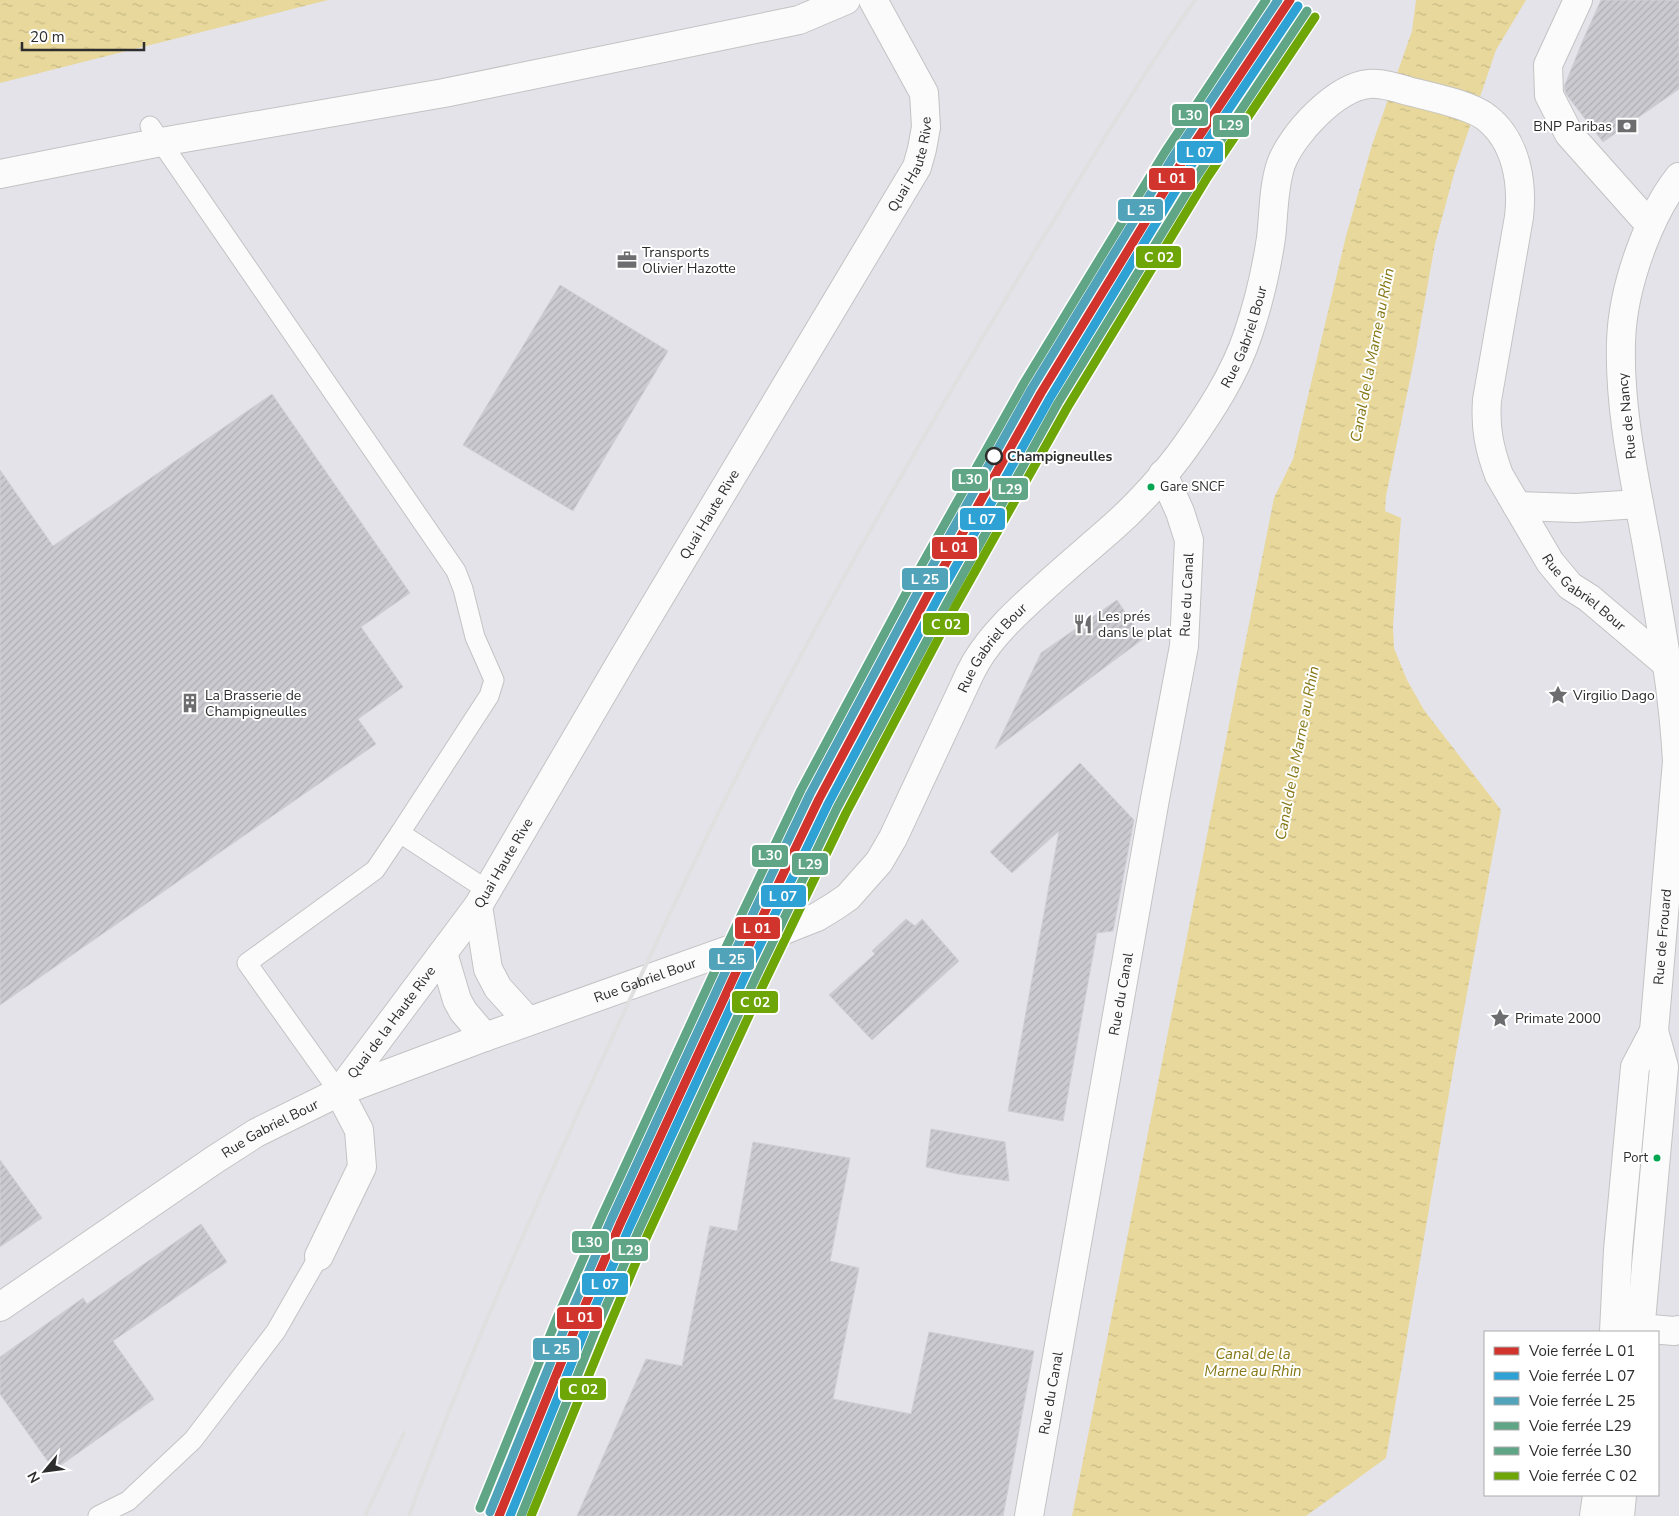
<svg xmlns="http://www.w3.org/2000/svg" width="1679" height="1516" viewBox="0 0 1679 1516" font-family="'Nunito Sans',sans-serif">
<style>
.water{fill:url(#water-ripples)}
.building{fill:url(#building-hatch);stroke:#d0cfd5}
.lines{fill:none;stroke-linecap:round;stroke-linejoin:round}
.lane-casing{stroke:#c3c3c4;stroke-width:21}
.street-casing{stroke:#c3c3c4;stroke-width:30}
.secondary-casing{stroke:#c3c3c4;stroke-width:30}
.lane{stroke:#fbfbfc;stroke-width:19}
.street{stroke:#fbfbfc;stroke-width:28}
.secondary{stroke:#fbfbfc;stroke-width:28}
.rail{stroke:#dfe0df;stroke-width:4}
.rail-1-casing{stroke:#fff;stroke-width:12}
.rail-2-casing{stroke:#fff;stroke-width:12}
.rail-3-casing{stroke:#fff;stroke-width:12}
.rail-4-casing{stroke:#fff;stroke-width:12}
.rail-5-casing{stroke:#fff;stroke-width:12}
.rail-6-casing{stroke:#fff;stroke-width:12}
.rail-1{stroke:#d1342d;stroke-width:9}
.rail-2{stroke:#2ea2d5;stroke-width:9}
.rail-3{stroke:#51a3ba;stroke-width:9}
.rail-4{stroke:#60a686;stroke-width:9}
.rail-5{stroke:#60a686;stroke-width:9}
.rail-6{stroke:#6ea608;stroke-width:9}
.stop-dot{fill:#fff;stroke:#2d2d2d;stroke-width:2.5}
.bus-dot{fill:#00a651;stroke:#fff;stroke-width:2}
.labels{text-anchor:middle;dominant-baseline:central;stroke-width:4;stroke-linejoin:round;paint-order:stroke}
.bus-label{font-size:13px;fill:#2d2d2d;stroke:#fff;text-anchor:start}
.poi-label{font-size:14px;fill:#2d2d2d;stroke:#fff;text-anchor:start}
.street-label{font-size:14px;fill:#2d2d2d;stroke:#fff}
.stop-label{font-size:14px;font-weight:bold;fill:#2d2d2d;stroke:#fff;text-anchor:start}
.water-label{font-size:15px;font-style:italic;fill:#857714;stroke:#fff}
.line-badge{stroke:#fff;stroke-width:2}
.badge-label{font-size:14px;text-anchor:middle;font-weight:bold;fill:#fff}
</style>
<defs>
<pattern id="water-ripples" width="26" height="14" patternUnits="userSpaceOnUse" patternTransform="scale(1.25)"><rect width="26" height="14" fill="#e8d89b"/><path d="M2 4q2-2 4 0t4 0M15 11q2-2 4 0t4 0" fill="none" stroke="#c7ba86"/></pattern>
<pattern id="building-hatch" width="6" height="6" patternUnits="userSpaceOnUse" patternTransform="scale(1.25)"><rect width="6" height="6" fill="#cbcad0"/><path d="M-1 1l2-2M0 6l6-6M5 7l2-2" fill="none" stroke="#afaeb3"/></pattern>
</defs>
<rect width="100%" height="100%" fill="#e4e3ea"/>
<!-- water -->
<g class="water">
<path d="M 0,0 L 328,0 L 0,83 Z"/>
<path d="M 1416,0 L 1526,0 L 1496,50 L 1455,170 L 1435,244 L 1415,355 L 1386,496 L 1385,511 L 1401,518 L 1393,626 L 1394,648 L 1407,680 L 1424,710 L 1501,810 L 1457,1047 L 1386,1458 L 1306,1516 L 1072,1516 L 1274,498 L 1293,459 L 1346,236 L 1372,145 L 1412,31 Z"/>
</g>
<!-- building -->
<g class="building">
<path d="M 1601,0 L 1679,0 L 1679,89 L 1603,142 L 1566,94 L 1564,87 L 1583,40 Z"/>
<path d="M 560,285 L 668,351 L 573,511 L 463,445 Z"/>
<path d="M 272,394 L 410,593 L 361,627 L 403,687 L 358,719 L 376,744 L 0,1005 L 0,470 L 53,546 Z"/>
<path d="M 1117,600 L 1143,639 L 995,749 L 1041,653 Z"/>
<path d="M 1080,763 L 1134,820 L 1113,931 L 1097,933 L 1063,1121 L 1008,1111 L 1059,831 L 1012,873 L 990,852 Z"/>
<path d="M 906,919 L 915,926 L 922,919 L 959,961 L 872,1040 L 829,995 L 875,954 L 872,951 Z"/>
<path d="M 931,1129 L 1005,1142 L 1009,1181 L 958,1174 L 926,1167 Z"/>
<path d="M 753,1142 L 850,1158 L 830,1261 L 859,1268 L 833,1399 L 911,1414 L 929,1332 L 1034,1351 L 1003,1516 L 577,1516 L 646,1359 L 682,1366 L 710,1226 L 737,1231 Z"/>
<path d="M 0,1160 L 42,1218 L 0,1247 Z"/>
<path d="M 201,1224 L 227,1262 L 113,1341 L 154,1399 L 54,1470 L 0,1394 L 0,1357 L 83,1298 L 87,1304 Z"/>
</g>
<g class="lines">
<defs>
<g id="lane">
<path d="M 150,126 L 456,571 L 463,589 L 475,637 L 494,680 L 489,696 L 400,833"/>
<path d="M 339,1092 L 247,963 L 375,870 L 400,833 L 487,890"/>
<path d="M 98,1516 L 128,1501 L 193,1440 L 276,1331 L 319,1256"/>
</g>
<g id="street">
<path d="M 1578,0 L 1548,65 L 1549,95 L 1569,134 L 1650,225"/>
<path d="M 0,174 L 161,142 L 444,93 L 799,20 L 846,0"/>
<path d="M 478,906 L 488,969 L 498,988 L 528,1021"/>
<path d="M 443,953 L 457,1000 L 463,1011 L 485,1037"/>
<path id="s1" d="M 319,1256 L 362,1167 L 359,1130 L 339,1092 L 478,906 L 625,655 L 917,167 L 922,149 L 926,127 L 924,93 L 873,0"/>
<path d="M 1616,1326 L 1674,1331 L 1679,1330"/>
<path id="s2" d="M 1029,1516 L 1155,799 L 1184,646 L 1189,540 L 1180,512 L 1163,474"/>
</g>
<g id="secondary">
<path d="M 1517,506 L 1576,508 L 1639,504"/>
<path id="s3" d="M 0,1307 L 214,1160 L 256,1133 L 339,1092 L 485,1037 L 779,932 L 817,917 L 835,906 L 848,897 L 879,862 L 893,838 L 965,684 C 968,677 972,669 976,662 C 992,635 1016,613 1039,592 C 1063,570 1088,549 1113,527 C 1138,505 1167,473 1186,446 C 1210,412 1235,374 1248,334 C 1259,302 1266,271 1271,238 C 1274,213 1273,188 1281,164 C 1292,134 1336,87 1369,84 C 1382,83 1395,87 1408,91 C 1428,96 1472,105 1487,118 C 1516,141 1523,182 1519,217 L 1487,400 C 1485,428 1489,448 1499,475 L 1550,562 L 1570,586 L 1589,598 L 1668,665"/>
<path d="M 1614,1332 L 1618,1250 L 1635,1067 L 1654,1031"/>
<path id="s4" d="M 1640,1332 L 1664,1067 L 1654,1031 L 1677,761 C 1673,686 1659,614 1646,540 C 1634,475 1619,409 1621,342 C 1622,308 1631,274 1643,243 C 1652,220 1664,196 1679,177"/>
<path d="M 1594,1516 L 1597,1495"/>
<path d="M 1620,1516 L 1622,1495"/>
</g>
</defs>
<!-- lane casing -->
<use href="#lane" class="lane-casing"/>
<!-- street casing -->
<use href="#street" class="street-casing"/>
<!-- secondary casing -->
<use href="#secondary" class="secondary-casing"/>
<!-- lane -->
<use href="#lane" class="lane"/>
<!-- street -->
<use href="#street" class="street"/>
<!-- secondary -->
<use href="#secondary" class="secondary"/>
<!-- rail -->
<g class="rail">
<path d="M 365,1516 L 404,1433"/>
<path d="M 409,1516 C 467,1357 537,1203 607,1049 C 655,945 703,840 756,739 C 843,574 936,413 1033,254 C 1086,169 1137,82 1195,0"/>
</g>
<defs>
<path id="rail-1" d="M 499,1516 L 576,1326 L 620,1224 L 737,970 L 819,799 L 929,593 L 1041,393 L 1182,162 L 1290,0"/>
<path id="rail-2" d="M 510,1516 L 585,1330 L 629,1228 L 746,974 L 828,804 L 938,598 L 1050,398 L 1190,167 L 1298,6"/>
<path id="rail-3" d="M 490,1512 L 567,1322 L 611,1220 L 728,966 L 810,794 L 920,588 L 1032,388 L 1173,157 L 1278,0"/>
<path id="rail-4" d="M 521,1516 L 594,1334 L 638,1232 L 755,979 L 837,808 L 947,603 L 1058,403 L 1199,173 L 1307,11"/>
<path id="rail-5" d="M 480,1508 L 557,1318 L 602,1216 L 719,962 L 801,790 L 911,584 L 1024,383 L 1165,152 L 1266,0"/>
<path id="rail-6" d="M 531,1516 L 604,1338 L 647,1236 L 764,983 L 846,813 L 955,607 L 1067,408 L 1207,178 L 1315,17"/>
</defs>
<!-- rail-1 casing -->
<use href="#rail-1" class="rail-1-casing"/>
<!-- rail-2 casing -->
<use href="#rail-2" class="rail-2-casing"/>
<!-- rail-3 casing -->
<use href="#rail-3" class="rail-3-casing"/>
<!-- rail-4 casing -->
<use href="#rail-4" class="rail-4-casing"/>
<!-- rail-5 casing -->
<use href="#rail-5" class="rail-5-casing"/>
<!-- rail-6 casing -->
<use href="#rail-6" class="rail-6-casing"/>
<!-- rail-1 -->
<use href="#rail-1" class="rail-1"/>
<!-- rail-2 -->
<use href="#rail-2" class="rail-2"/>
<!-- rail-3 -->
<use href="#rail-3" class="rail-3"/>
<!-- rail-4 -->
<use href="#rail-4" class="rail-4"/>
<!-- rail-5 -->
<use href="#rail-5" class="rail-5"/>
<!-- rail-6 -->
<use href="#rail-6" class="rail-6"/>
</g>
<!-- icons -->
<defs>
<symbol id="bank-bare" viewBox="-9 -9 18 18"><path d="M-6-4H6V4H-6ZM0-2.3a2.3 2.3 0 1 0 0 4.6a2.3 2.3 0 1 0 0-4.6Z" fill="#6d6d6f" stroke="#fff" stroke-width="2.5" paint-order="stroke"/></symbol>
<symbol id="office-bare" viewBox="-9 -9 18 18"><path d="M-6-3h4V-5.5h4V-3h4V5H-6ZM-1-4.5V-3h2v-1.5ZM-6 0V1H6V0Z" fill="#6d6d6f" stroke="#fff" stroke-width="2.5" paint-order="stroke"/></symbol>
<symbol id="restaurant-bare" viewBox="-9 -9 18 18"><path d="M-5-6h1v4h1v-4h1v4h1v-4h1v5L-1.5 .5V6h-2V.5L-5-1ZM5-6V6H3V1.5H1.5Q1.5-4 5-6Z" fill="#6d6d6f" stroke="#fff" stroke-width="2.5" paint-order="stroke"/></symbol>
<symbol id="sight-bare" viewBox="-9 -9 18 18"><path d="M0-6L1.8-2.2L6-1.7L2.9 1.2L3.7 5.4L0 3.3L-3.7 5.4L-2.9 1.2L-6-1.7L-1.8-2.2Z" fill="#6d6d6f" stroke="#fff" stroke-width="2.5" paint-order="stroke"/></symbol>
<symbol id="building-bare" viewBox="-9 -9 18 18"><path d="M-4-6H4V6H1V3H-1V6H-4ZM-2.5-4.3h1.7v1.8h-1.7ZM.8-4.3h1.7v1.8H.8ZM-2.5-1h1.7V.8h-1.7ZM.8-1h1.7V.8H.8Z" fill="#6d6d6f" stroke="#fff" stroke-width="2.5" paint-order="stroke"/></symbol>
</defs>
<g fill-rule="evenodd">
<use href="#bank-bare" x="1613" y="112" width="28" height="28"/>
<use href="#office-bare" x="613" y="246" width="28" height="28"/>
<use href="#restaurant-bare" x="1069" y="610" width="28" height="28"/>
<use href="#sight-bare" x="1544" y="681" width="28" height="28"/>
<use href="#building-bare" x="176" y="689" width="28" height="28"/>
<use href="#sight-bare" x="1486" y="1004" width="28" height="28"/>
</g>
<!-- markers -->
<circle class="stop-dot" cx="994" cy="456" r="8"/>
<g class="bus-dot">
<circle cx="1151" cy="487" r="4.5"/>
<circle cx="1657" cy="1158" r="4.5"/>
</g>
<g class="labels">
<!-- bus labels -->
<g class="bus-label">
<text x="1160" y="487">Gare SNCF</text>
<text x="1648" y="1158" text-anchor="end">Port</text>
</g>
<!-- poi labels -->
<g class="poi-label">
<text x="1612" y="126" text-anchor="end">BNP Paribas</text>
<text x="642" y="252">Transports<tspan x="642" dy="16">Olivier Hazotte</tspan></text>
<text x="1098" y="616">Les prés<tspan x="1098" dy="16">dans le plat</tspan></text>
<text x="205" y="695">La Brasserie de<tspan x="205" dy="16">Champigneulles</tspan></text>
<text x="1573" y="695">Virgilio Dago</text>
<text x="1515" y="1018">Primate 2000</text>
</g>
<!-- street labels -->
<g class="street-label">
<text stroke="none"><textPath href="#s1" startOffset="1271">Quai Haute Rive</textPath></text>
<text stroke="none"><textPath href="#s3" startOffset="1644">Rue Gabriel Bour</textPath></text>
<text transform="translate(1627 416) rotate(-96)">Rue de Nancy</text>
<text stroke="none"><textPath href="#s1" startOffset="866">Quai Haute Rive</textPath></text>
<text stroke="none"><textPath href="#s3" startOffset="2586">Rue Gabriel Bour</textPath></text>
<text stroke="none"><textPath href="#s2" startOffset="935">Rue du Canal</textPath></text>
<text stroke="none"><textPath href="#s3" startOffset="1238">Rue Gabriel Bour</textPath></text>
<text stroke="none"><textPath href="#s1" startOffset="461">Quai Haute Rive</textPath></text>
<text stroke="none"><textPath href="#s4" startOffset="398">Rue de Frouard</textPath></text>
<text stroke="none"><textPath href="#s3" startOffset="728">Rue Gabriel Bour</textPath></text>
<text stroke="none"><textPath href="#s2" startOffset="530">Rue du Canal</textPath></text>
<text stroke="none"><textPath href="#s1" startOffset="266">Quai de la Haute Rive</textPath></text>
<text stroke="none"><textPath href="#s3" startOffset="324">Rue Gabriel Bour</textPath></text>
<text stroke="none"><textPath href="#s2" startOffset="125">Rue du Canal</textPath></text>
</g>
<!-- stop labels -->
<g class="stop-label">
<text x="1007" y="456">Champigneulles</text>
</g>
<!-- water labels -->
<g class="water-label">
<text transform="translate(1372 355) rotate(-79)">Canal de la Marne au Rhin</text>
<text transform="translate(1297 753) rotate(-79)">Canal de la Marne au Rhin</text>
<text x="1253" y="1354">Canal de la<tspan x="1253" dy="17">Marne au Rhin</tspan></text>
</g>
</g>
<g class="line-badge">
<rect x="1171" y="103" width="38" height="24" rx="5" fill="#60a686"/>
<rect x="1212" y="114" width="38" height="24" rx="5" fill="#60a686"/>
<rect x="1176" y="140" width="48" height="24" rx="5" fill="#2ea2d5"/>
<rect x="1148" y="167" width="48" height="24" rx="5" fill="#d1342d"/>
<rect x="1117" y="198" width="47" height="24" rx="5" fill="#51a3ba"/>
<rect x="1135" y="245" width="47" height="24" rx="5" fill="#6ea608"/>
<rect x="951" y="468" width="38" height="24" rx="5" fill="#60a686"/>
<rect x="991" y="477" width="38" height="24" rx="5" fill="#60a686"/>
<rect x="959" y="507" width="47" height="24" rx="5" fill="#2ea2d5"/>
<rect x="931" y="536" width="47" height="24" rx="5" fill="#d1342d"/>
<rect x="901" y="567" width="48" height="24" rx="5" fill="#51a3ba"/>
<rect x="922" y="612" width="48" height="24" rx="5" fill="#6ea608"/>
<rect x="751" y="844" width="38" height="24" rx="5" fill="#60a686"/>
<rect x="791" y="852" width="38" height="24" rx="5" fill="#60a686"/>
<rect x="760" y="884" width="47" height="24" rx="5" fill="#2ea2d5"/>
<rect x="734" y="916" width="47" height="24" rx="5" fill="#d1342d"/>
<rect x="708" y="947" width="47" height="24" rx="5" fill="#51a3ba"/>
<rect x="731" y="990" width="48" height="24" rx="5" fill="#6ea608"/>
<rect x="571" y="1230" width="39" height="24" rx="5" fill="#60a686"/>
<rect x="611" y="1238" width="38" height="24" rx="5" fill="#60a686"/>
<rect x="581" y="1272" width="48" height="24" rx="5" fill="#2ea2d5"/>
<rect x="556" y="1306" width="47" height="24" rx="5" fill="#d1342d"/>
<rect x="532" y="1337" width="48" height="24" rx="5" fill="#51a3ba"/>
<rect x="559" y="1377" width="48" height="24" rx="5" fill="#6ea608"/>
</g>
<g class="badge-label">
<text x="1190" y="120">L30</text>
<text x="1231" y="130">L29</text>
<text x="1200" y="157">L 07</text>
<text x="1172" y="183">L 01</text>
<text x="1141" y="215">L 25</text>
<text x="1159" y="262">C 02</text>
<text x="970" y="484">L30</text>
<text x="1010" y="494">L29</text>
<text x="982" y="524">L 07</text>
<text x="954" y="552">L 01</text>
<text x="925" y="584">L 25</text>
<text x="946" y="629">C 02</text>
<text x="770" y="860">L30</text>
<text x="810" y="869">L29</text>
<text x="783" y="901">L 07</text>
<text x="757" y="933">L 01</text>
<text x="731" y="964">L 25</text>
<text x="755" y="1007">C 02</text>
<text x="590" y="1247">L30</text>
<text x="630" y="1255">L29</text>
<text x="605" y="1289">L 07</text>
<text x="580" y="1322">L 01</text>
<text x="556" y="1354">L 25</text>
<text x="583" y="1394">C 02</text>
</g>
<!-- legend -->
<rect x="1484" y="1331" width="175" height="165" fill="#ffffff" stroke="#ababab"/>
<rect x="1494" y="1347" width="25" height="8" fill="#d1342d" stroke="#ababab"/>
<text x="1529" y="1356" font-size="15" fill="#2d2d2d">Voie ferrée L 01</text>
<rect x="1494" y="1372" width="25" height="8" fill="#2ea2d5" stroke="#ababab"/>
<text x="1529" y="1381" font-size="15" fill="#2d2d2d">Voie ferrée L 07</text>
<rect x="1494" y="1397" width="25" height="8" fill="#51a3ba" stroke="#ababab"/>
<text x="1529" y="1406" font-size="15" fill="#2d2d2d">Voie ferrée L 25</text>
<rect x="1494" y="1422" width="25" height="8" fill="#60a686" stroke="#ababab"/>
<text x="1529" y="1431" font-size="15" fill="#2d2d2d">Voie ferrée L29</text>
<rect x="1494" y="1447" width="25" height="8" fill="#60a686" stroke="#ababab"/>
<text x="1529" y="1456" font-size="15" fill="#2d2d2d">Voie ferrée L30</text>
<rect x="1494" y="1472" width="25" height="8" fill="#6ea608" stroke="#ababab"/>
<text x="1529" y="1481" font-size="15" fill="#2d2d2d">Voie ferrée C 02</text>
<!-- north arrow -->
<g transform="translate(45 1471) rotate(241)" stroke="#ffffff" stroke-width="4" paint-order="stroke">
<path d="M0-4L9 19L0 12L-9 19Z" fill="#2d2d2d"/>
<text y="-8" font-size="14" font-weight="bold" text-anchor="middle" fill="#2d2d2d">N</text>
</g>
<!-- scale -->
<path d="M22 42v8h122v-8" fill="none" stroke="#2d2d2d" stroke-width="2.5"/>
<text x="30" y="42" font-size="15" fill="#2d2d2d" stroke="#ffffff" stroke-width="4" paint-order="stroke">20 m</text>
</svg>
